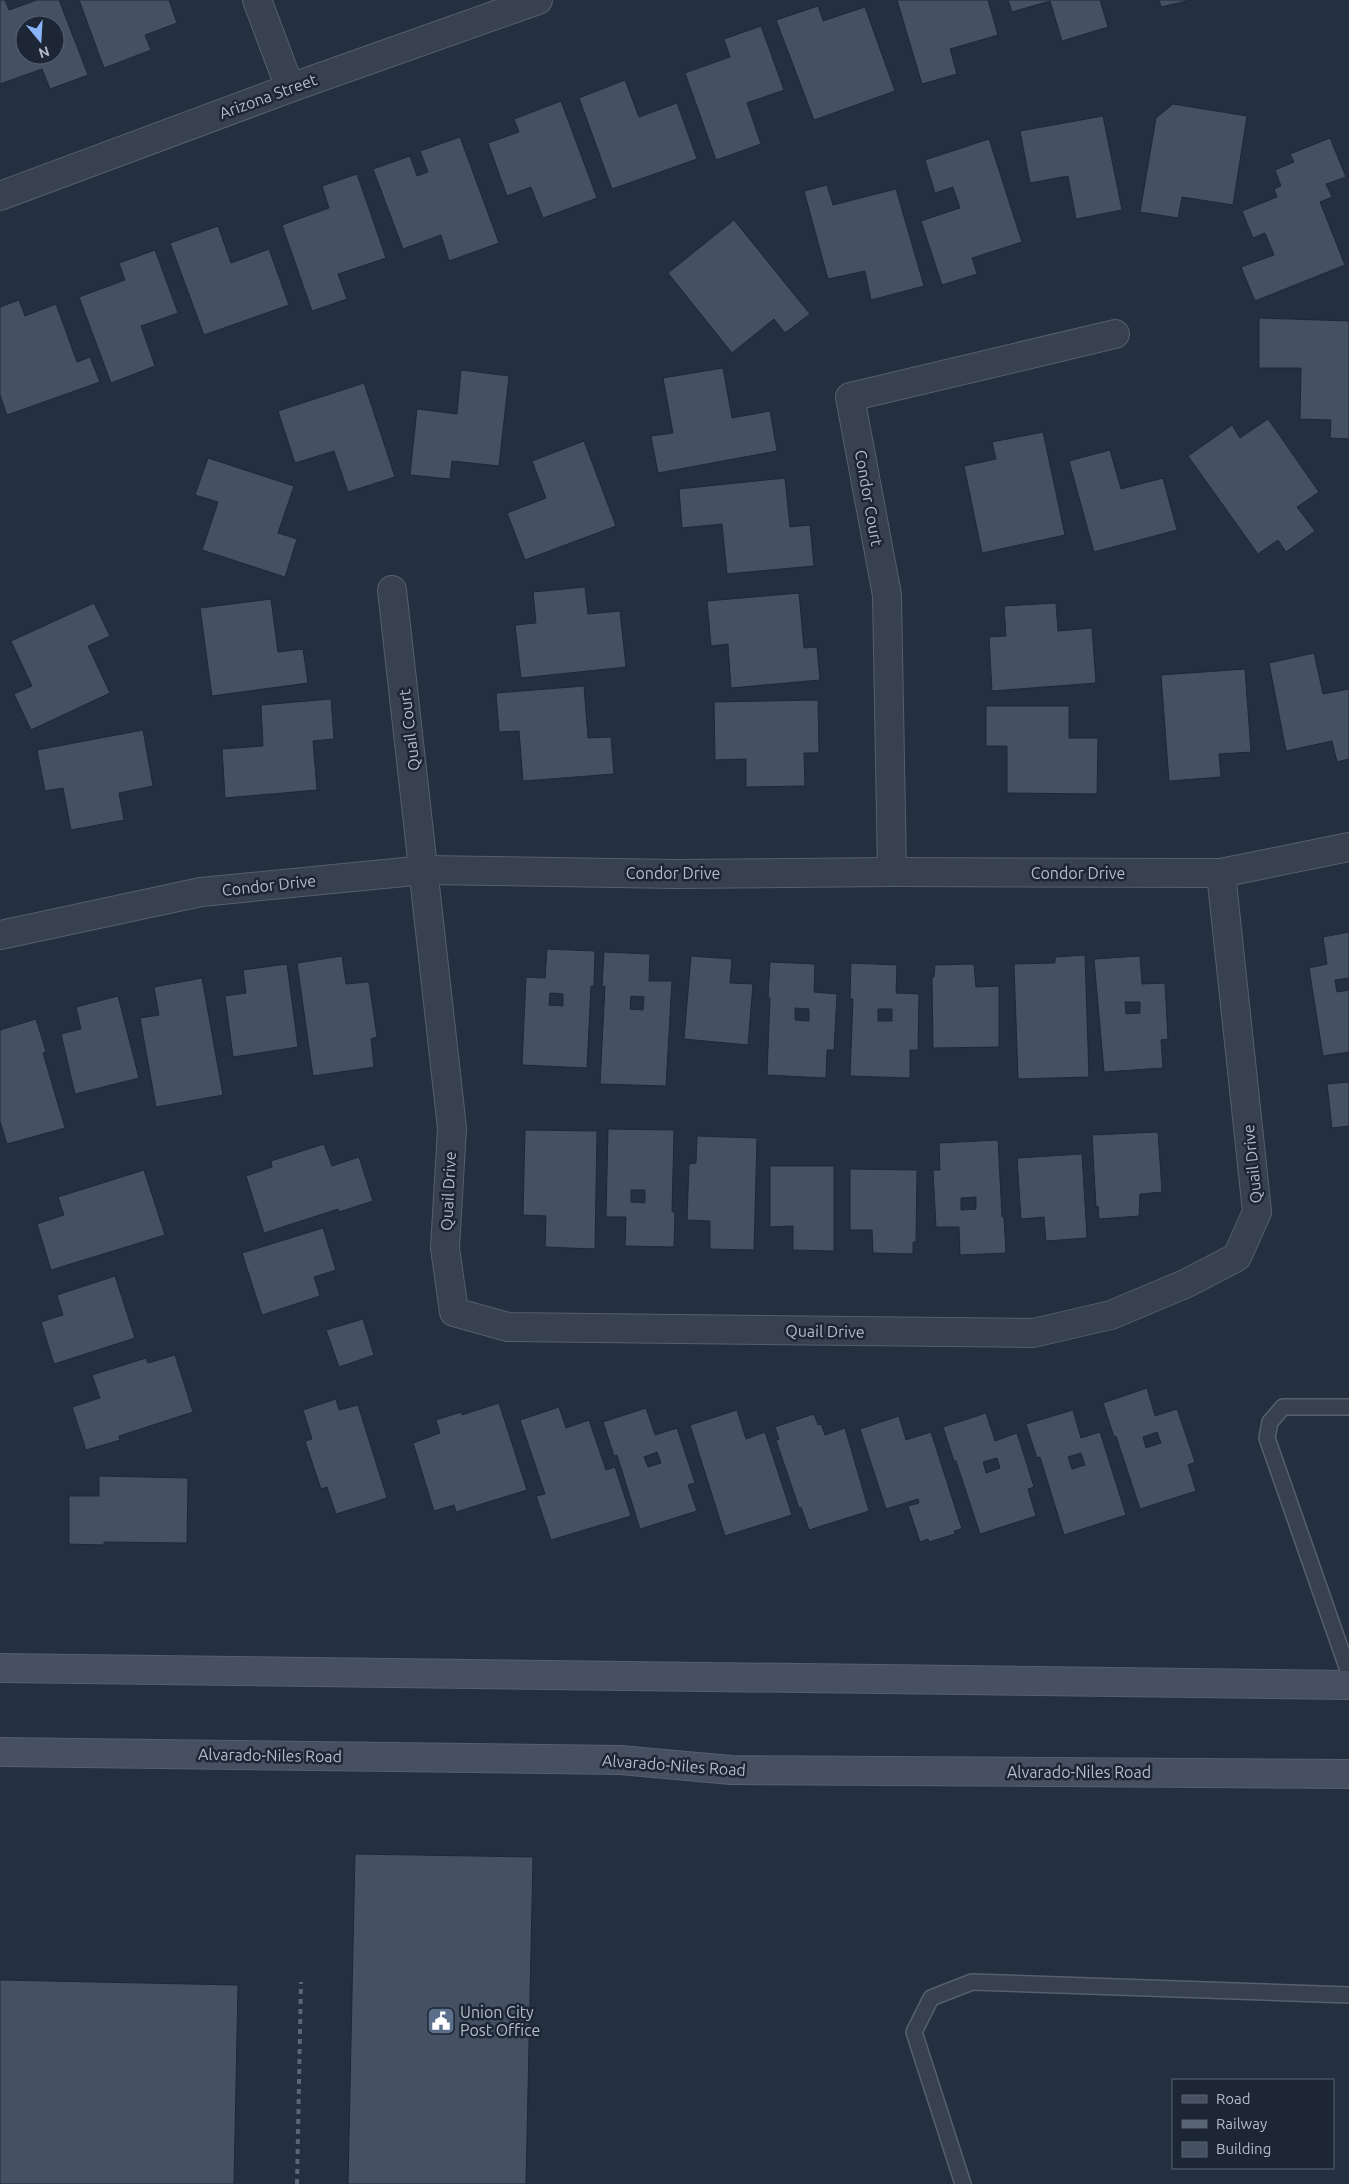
<svg xmlns="http://www.w3.org/2000/svg" width="1349" height="2184" viewBox="0 0 1349 2184" font-family="Ubuntu,sans-serif">
<style>
.building{fill:#455163;stroke:#1f2836;fill-rule:evenodd}
.lines{fill:none;stroke-linecap:round;stroke-linejoin:round}
.lane-casing{stroke:#565f6c;stroke-width:18}
.street-casing{stroke:#565f6c;stroke-width:30}
.secondary-casing{stroke:#565f6c;stroke-width:30}
.lane{stroke:#38414e;stroke-width:15}
.street{stroke:#38414e;stroke-width:28}
.secondary{stroke:#465061;stroke-width:28}
.rail{stroke:#5a6575;stroke-width:4;stroke-dasharray:5 5;stroke-linecap:butt}
.labels{text-anchor:middle;dominant-baseline:central;stroke-width:5;stroke-linejoin:round;paint-order:stroke}
.street-label{font-size:16px;fill:#b4bcc9;stroke:#1d2634}
.poi-label{font-size:16px;fill:#b4bcc9;stroke:#1d2634;text-anchor:start}
</style>
<rect width="100%" height="100%" fill="#242f3f"/>
<!-- building -->
<g class="building">
<path d="M 0,0 L 5,0 L 9,10 L 37,0 L 59,0 L 88,75 L 50,89 L 42,69 L 0,84 ZM 25,25 L 55,25 L 55,55 L 25,55 Z"/>
<path d="M 79,0 L 169,0 L 177,23 L 145,35 L 151,50 L 104,68 Z"/>
<path d="M 897,0 L 988,0 L 998,35 L 950,49 L 957,74 L 922,84 Z"/>
<path d="M 1008,0 L 1100,0 L 1108,27 L 1062,41 L 1050,1 L 1012,12 Z"/>
<path d="M 1159,0 L 1191,0 L 1161,7 Z"/>
<path d="M 818,6 L 823,21 L 865,7 L 895,91 L 814,120 L 776,20 Z"/>
<path d="M 761,26 L 784,90 L 747,103 L 761,144 L 716,160 L 685,73 L 730,57 L 724,39 Z"/>
<path d="M 625,80 L 639,117 L 677,103 L 697,159 L 612,189 L 579,98 Z"/>
<path d="M 561,101 L 597,198 L 543,218 L 531,187 L 507,196 L 488,143 L 519,132 L 514,119 Z"/>
<path d="M 1173,104 L 1247,116 L 1233,205 L 1182,197 L 1178,218 L 1140,212 L 1156,118 Z"/>
<path d="M 1103,116 L 1122,210 L 1076,219 L 1068,176 L 1030,183 L 1020,131 Z"/>
<path d="M 460,137 L 499,243 L 449,261 L 441,235 L 403,249 L 373,169 L 410,156 L 417,176 L 428,172 L 420,151 Z"/>
<path d="M 1330,138 L 1346,177 L 1326,184 L 1332,197 L 1320,202 L 1345,265 L 1255,301 L 1241,267 L 1274,255 L 1265,233 L 1253,238 L 1242,211 L 1277,197 L 1274,189 L 1281,186 L 1275,170 L 1294,162 L 1290,154 Z"/>
<path d="M 989,139 L 1022,242 L 972,258 L 977,274 L 942,285 L 921,221 L 960,208 L 953,187 L 935,193 L 925,160 Z"/>
<path d="M 357,174 L 386,258 L 338,274 L 347,299 L 312,311 L 282,225 L 329,208 L 322,186 Z"/>
<path d="M 827,185 L 833,205 L 896,189 L 924,286 L 871,300 L 865,271 L 828,279 L 804,191 Z"/>
<path d="M 734,220 L 810,314 L 785,333 L 774,319 L 732,353 L 668,273 Z"/>
<path d="M 218,226 L 231,263 L 269,249 L 289,305 L 204,335 L 170,243 Z"/>
<path d="M 155,250 L 178,313 L 141,326 L 155,366 L 111,383 L 79,297 L 125,280 L 119,263 Z"/>
<path d="M 19,300 L 25,316 L 56,304 L 77,362 L 90,357 L 100,382 L 7,415 L 0,395 L 0,307 Z"/>
<path d="M 1259,318 L 1349,321 L 1349,439 L 1330,438 L 1331,420 L 1300,419 L 1301,368 L 1259,368 Z"/>
<path d="M 723,368 L 732,418 L 770,411 L 777,451 L 658,473 L 651,436 L 673,433 L 663,378 Z"/>
<path d="M 461,370 L 509,376 L 499,466 L 452,461 L 450,479 L 410,475 L 417,409 L 457,414 Z"/>
<path d="M 364,383 L 395,477 L 348,492 L 334,451 L 295,463 L 278,411 Z"/>
<path d="M 1268,419 L 1319,492 L 1297,507 L 1315,531 L 1286,552 L 1278,540 L 1258,554 L 1188,456 L 1232,425 L 1240,438 Z"/>
<path d="M 1043,432 L 1065,535 L 982,553 L 964,466 L 996,459 L 992,442 Z"/>
<path d="M 584,441 L 616,526 L 525,560 L 507,513 L 546,498 L 532,461 Z"/>
<path d="M 1110,450 L 1121,489 L 1163,478 L 1177,530 L 1094,552 L 1069,461 Z"/>
<path d="M 208,458 L 294,486 L 278,533 L 297,539 L 285,577 L 202,550 L 218,502 L 195,495 Z"/>
<path d="M 785,478 L 790,527 L 810,525 L 814,566 L 727,574 L 722,524 L 682,528 L 679,489 Z"/>
<path d="M 585,587 L 588,614 L 620,611 L 626,667 L 521,678 L 515,625 L 536,623 L 533,592 Z"/>
<path d="M 799,593 L 804,648 L 817,647 L 820,680 L 731,688 L 728,644 L 711,646 L 707,601 Z"/>
<path d="M 271,599 L 278,652 L 303,649 L 308,683 L 212,696 L 200,608 Z"/>
<path d="M 94,603 L 110,636 L 88,646 L 110,693 L 31,730 L 14,694 L 32,686 L 11,641 Z"/>
<path d="M 1056,603 L 1058,631 L 1092,628 L 1096,683 L 992,691 L 989,637 L 1006,636 L 1004,606 Z"/>
<path d="M 1314,653 L 1323,694 L 1349,689 L 1349,759 L 1337,762 L 1332,741 L 1286,751 L 1269,663 Z"/>
<path d="M 1245,669 L 1251,752 L 1219,754 L 1221,777 L 1169,781 L 1161,675 Z"/>
<path d="M 584,686 L 588,738 L 611,737 L 614,774 L 523,781 L 519,731 L 499,732 L 496,693 Z"/>
<path d="M 331,699 L 334,739 L 313,741 L 317,790 L 225,798 L 222,749 L 263,746 L 261,705 Z"/>
<path d="M 818,700 L 819,753 L 804,753 L 805,786 L 746,787 L 746,759 L 715,760 L 714,702 Z"/>
<path d="M 986,706 L 1069,706 L 1069,738 L 1098,738 L 1097,794 L 1007,793 L 1007,746 L 986,746 Z"/>
<path d="M 143,730 L 153,786 L 119,793 L 124,820 L 71,830 L 63,788 L 45,791 L 37,750 Z"/>
<path d="M 1349,932 L 1349,978 L 1335,980 L 1337,992 L 1349,990 L 1349,1052 L 1323,1056 L 1309,968 L 1327,964 L 1323,937 Z"/>
<path d="M 547,949 L 595,951 L 594,986 L 591,986 L 587,1068 L 522,1065 L 526,977 L 545,978 ZM 550,993 L 563,994 L 563,1006 L 549,1005 Z"/>
<path d="M 604,952 L 650,954 L 649,981 L 672,981 L 666,1086 L 600,1084 L 605,986 L 602,987 ZM 631,996 L 644,997 L 643,1010 L 630,1009 Z"/>
<path d="M 1085,955 L 1089,1077 L 1018,1079 L 1014,964 L 1055,963 L 1055,957 Z"/>
<path d="M 342,956 L 346,984 L 369,982 L 377,1037 L 371,1039 L 374,1067 L 313,1076 L 297,963 Z"/>
<path d="M 691,956 L 732,959 L 730,983 L 753,984 L 748,1045 L 684,1039 Z"/>
<path d="M 1140,956 L 1142,984 L 1165,983 L 1168,1039 L 1161,1040 L 1163,1068 L 1104,1072 L 1094,959 ZM 1125,1002 L 1140,1002 L 1140,1013 L 1126,1014 Z"/>
<path d="M 770,962 L 815,964 L 814,992 L 837,994 L 834,1050 L 827,1050 L 826,1078 L 767,1075 L 770,998 L 768,998 ZM 795,1008 L 809,1009 L 809,1021 L 795,1020 Z"/>
<path d="M 851,963 L 897,965 L 896,993 L 919,994 L 918,1050 L 910,1050 L 910,1078 L 850,1076 L 853,999 L 850,999 ZM 878,1009 L 892,1009 L 892,1021 L 878,1021 Z"/>
<path d="M 287,964 L 298,1047 L 233,1057 L 225,996 L 246,993 L 243,970 Z"/>
<path d="M 974,964 L 976,987 L 999,986 L 999,1047 L 933,1048 L 932,977 L 934,977 L 935,965 Z"/>
<path d="M 202,978 L 223,1095 L 156,1107 L 140,1018 L 159,1015 L 154,987 Z"/>
<path d="M 118,996 L 139,1078 L 75,1094 L 61,1034 L 81,1029 L 76,1007 Z"/>
<path d="M 36,1019 L 46,1052 L 43,1053 L 65,1128 L 7,1144 L 0,1121 L 0,1030 Z"/>
<path d="M 1349,1082 L 1349,1126 L 1332,1128 L 1327,1084 Z"/>
<path d="M 608,1129 L 674,1130 L 672,1212 L 675,1212 L 674,1247 L 625,1246 L 626,1217 L 606,1217 ZM 631,1190 L 645,1190 L 645,1203 L 631,1202 Z"/>
<path d="M 525,1130 L 597,1131 L 595,1249 L 545,1247 L 546,1216 L 523,1215 Z"/>
<path d="M 1158,1132 L 1162,1192 L 1140,1194 L 1139,1216 L 1099,1219 L 1098,1206 L 1096,1207 L 1092,1135 Z"/>
<path d="M 697,1136 L 757,1138 L 754,1250 L 710,1249 L 710,1221 L 687,1220 L 689,1164 L 696,1163 Z"/>
<path d="M 998,1140 L 1002,1217 L 1004,1217 L 1006,1253 L 960,1255 L 959,1227 L 936,1227 L 933,1170 L 940,1170 L 939,1143 ZM 976,1197 L 976,1209 L 961,1210 L 961,1198 Z"/>
<path d="M 324,1144 L 332,1166 L 359,1157 L 373,1201 L 339,1212 L 338,1209 L 264,1233 L 246,1176 L 272,1167 L 271,1161 Z"/>
<path d="M 1082,1154 L 1087,1238 L 1046,1241 L 1044,1217 L 1021,1219 L 1017,1158 Z"/>
<path d="M 770,1166 L 834,1166 L 834,1251 L 793,1250 L 793,1226 L 770,1227 Z"/>
<path d="M 850,1169 L 917,1170 L 916,1242 L 913,1242 L 913,1254 L 873,1253 L 872,1230 L 850,1230 Z"/>
<path d="M 144,1170 L 165,1235 L 51,1270 L 37,1224 L 64,1215 L 58,1197 Z"/>
<path d="M 323,1228 L 336,1270 L 314,1277 L 320,1296 L 262,1315 L 242,1253 Z"/>
<path d="M 115,1276 L 135,1338 L 54,1364 L 41,1322 L 63,1315 L 57,1295 Z"/>
<path d="M 363,1319 L 374,1355 L 339,1367 L 326,1330 Z"/>
<path d="M 175,1355 L 193,1412 L 119,1436 L 120,1440 L 86,1450 L 72,1407 L 100,1398 L 92,1375 L 146,1358 L 148,1363 Z"/>
<path d="M 1147,1388 L 1155,1416 L 1177,1409 L 1195,1462 L 1188,1465 L 1196,1491 L 1140,1509 L 1116,1436 L 1114,1437 L 1103,1403 ZM 1157,1432 L 1161,1443 L 1146,1448 L 1143,1437 Z"/>
<path d="M 336,1399 L 339,1410 L 358,1405 L 387,1498 L 336,1514 L 327,1487 L 321,1489 L 305,1441 L 312,1439 L 303,1410 Z"/>
<path d="M 499,1403 L 527,1490 L 456,1512 L 454,1505 L 434,1511 L 413,1443 L 440,1433 L 436,1420 L 461,1412 L 462,1415 Z"/>
<path d="M 559,1407 L 566,1428 L 589,1420 L 606,1470 L 615,1467 L 631,1516 L 551,1540 L 536,1496 L 545,1494 L 520,1420 Z"/>
<path d="M 646,1408 L 655,1435 L 677,1428 L 695,1483 L 688,1485 L 697,1511 L 640,1529 L 617,1455 L 614,1456 L 603,1422 ZM 657,1452 L 661,1463 L 648,1467 L 644,1457 Z"/>
<path d="M 737,1410 L 746,1439 L 765,1432 L 792,1515 L 725,1536 L 690,1425 Z"/>
<path d="M 1073,1410 L 1081,1438 L 1100,1432 L 1126,1515 L 1064,1535 L 1040,1457 L 1037,1458 L 1026,1424 ZM 1081,1453 L 1085,1465 L 1072,1469 L 1068,1457 Z"/>
<path d="M 986,1413 L 995,1441 L 1017,1433 L 1034,1487 L 1028,1489 L 1036,1516 L 980,1534 L 956,1461 L 954,1461 L 943,1427 ZM 997,1458 L 1000,1468 L 986,1473 L 983,1462 Z"/>
<path d="M 814,1414 L 818,1425 L 821,1424 L 825,1435 L 845,1428 L 869,1511 L 809,1530 L 801,1507 L 799,1508 L 776,1440 L 779,1439 L 775,1427 Z"/>
<path d="M 899,1416 L 906,1440 L 931,1432 L 962,1529 L 954,1531 L 955,1534 L 929,1542 L 928,1539 L 920,1542 L 908,1506 L 919,1503 L 918,1499 L 886,1509 L 860,1429 Z"/>
<path d="M 99,1476 L 188,1478 L 187,1543 L 104,1542 L 104,1545 L 69,1544 L 69,1496 L 99,1496 Z"/>
<path d="M 355,1854 L 533,1857 L 526,2184 L 348,2184 Z"/>
<path d="M 0,1980 L 238,1985 L 234,2184 L 0,2184 Z"/>
</g>
<g class="lines">
<defs>
<g id="lane">
<path d="M 1349,1407 L 1283,1407 L 1270,1422 L 1267,1438 L 1349,1673"/>
<path d="M 963,2184 L 914,2032 L 931,1998 L 972,1982 L 1349,1995"/>
</g>
<g id="street">
<path d="M 257,0 L 290,88"/>
<path d="M 0,196 L 290,88 L 538,0"/>
<path d="M 392,590 L 452,1128 L 445,1248 L 454,1312 L 508,1327 L 1033,1333 L 1111,1315 L 1185,1284 L 1237,1257 L 1257,1212 L 1221,873"/>
<path d="M 892,872 L 887,595 L 850,397 L 1115,334"/>
<path d="M 0,935 L 201,892 L 425,870 L 676,874 L 892,872 L 1221,873 L 1349,847"/>
</g>
<g id="secondary">
<path d="M 0,1668 L 1349,1685"/>
<path d="M 0,1752 L 620,1760 L 731,1770 L 1349,1774"/>
</g>
</defs>
<!-- lane casing -->
<use href="#lane" class="lane-casing"/>
<!-- street casing -->
<use href="#street" class="street-casing"/>
<!-- secondary casing -->
<use href="#secondary" class="secondary-casing"/>
<!-- lane -->
<use href="#lane" class="lane"/>
<!-- street -->
<use href="#street" class="street"/>
<!-- secondary -->
<use href="#secondary" class="secondary"/>
<!-- rail -->
<path class="rail" d="M 297,2184 L 301,1982"/>
</g>
<!-- icons -->
<defs>
<symbol id="civic-square" viewBox="-11 -11 22 22"><rect x="-9" y="-9" width="18" height="18" rx="4" fill="#5c6f8a" stroke="#1d2634"/><path d="M-.6-6.5H3V-4.5H.6V-3L4-1V1h2V6H-6V1h2V-1L-.6-3ZM-1.2 2.5V6h2.4V2.5Z" fill="#fff"/></symbol>
</defs>
<g fill-rule="evenodd">
<use href="#civic-square" x="425" y="2005" width="32" height="32"/>
</g>
<g class="labels">
<!-- street labels -->
<g class="street-label">
<text transform="translate(268 96) rotate(-20)">Arizona Street</text>
<text transform="translate(869 498) rotate(80)">Condor Court</text>
<text transform="translate(409 730) rotate(-97)">Quail Court</text>
<text x="673" y="873">Condor Drive</text>
<text x="1078" y="873">Condor Drive</text>
<text transform="translate(269 885) rotate(-6)">Condor Drive</text>
<text transform="translate(1252 1164) rotate(-96)">Quail Drive</text>
<text transform="translate(448 1191) rotate(-87)">Quail Drive</text>
<text transform="translate(825 1331) rotate(1)">Quail Drive</text>
<text transform="translate(270 1755) rotate(1)">Alvarado-Niles Road</text>
<text transform="translate(674 1765) rotate(4)">Alvarado-Niles Road</text>
<text x="1079" y="1772">Alvarado-Niles Road</text>
</g>
<!-- poi labels -->
<g class="poi-label">
<text x="460" y="2012">Union City<tspan x="460" dy="18">Post Office</tspan></text>
</g>
</g>
<!-- legend -->
<rect x="1172" y="2079" width="162" height="90" fill="#1d2634" stroke="#596270"/>
<rect x="1182" y="2095" width="25" height="8" fill="#465061" stroke="#596270"/>
<text x="1216" y="2104" font-size="15" fill="#b4bcc9">Road</text>
<rect x="1182" y="2120" width="25" height="8" fill="#5a6575" stroke="#596270"/>
<text x="1216" y="2129" font-size="15" fill="#b4bcc9">Railway</text>
<rect x="1182" y="2142" width="25" height="15" fill="#455163" stroke="#596270"/>
<text x="1216" y="2154" font-size="15" fill="#b4bcc9">Building</text>
<!-- north arrow -->
<g transform="translate(40 40) rotate(162)"><circle r="24" fill="#1d2634" stroke="#596270"/>
<path d="M0-4L9 19L0 12L-9 19Z" fill="#8bb4f8"/>
<text y="-8" font-size="14" font-weight="bold" text-anchor="middle" fill="#b4bcc9">N</text>
</g>
</svg>
